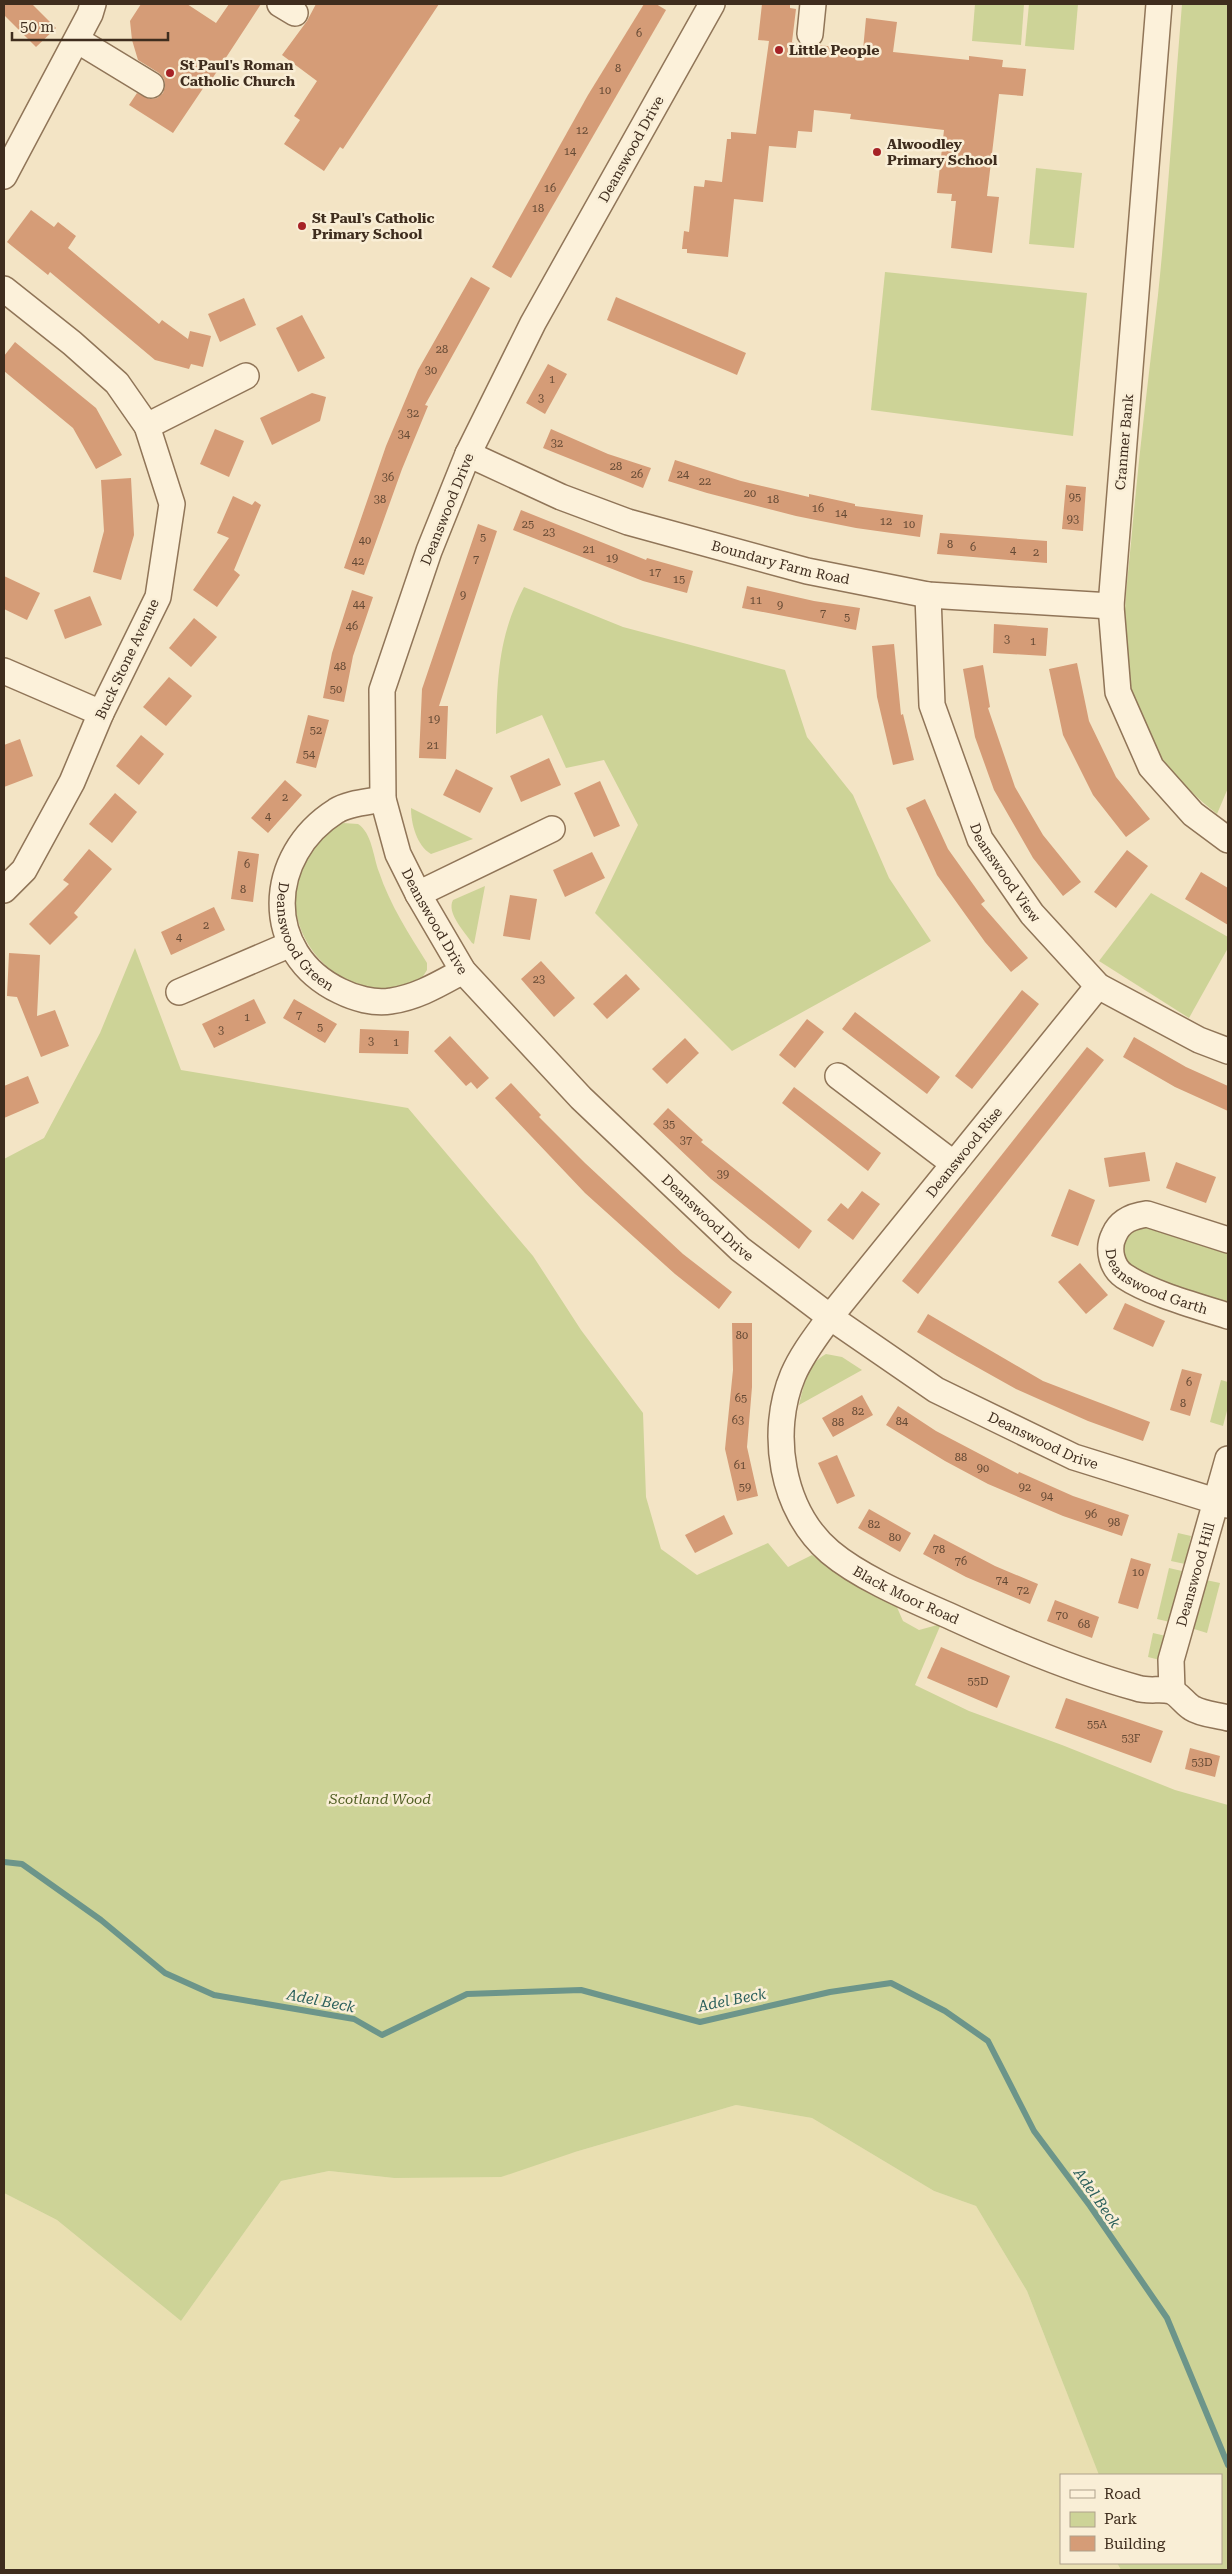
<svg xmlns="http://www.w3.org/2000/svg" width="1232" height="2574" viewBox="0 0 1232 2574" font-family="'Roboto Serif',serif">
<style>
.farmland{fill:#e9dfb1}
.green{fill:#cdd397}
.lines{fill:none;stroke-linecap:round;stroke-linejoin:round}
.stream{stroke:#6c958a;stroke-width:6}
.building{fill:#d59c77}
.minor-casing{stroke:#907558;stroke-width:28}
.minor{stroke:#fcf1da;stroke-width:25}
.poi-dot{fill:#a62226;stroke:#f9eed6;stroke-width:2}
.labels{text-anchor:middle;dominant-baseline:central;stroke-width:5;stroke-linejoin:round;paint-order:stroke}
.number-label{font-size:11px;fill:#644934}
.poi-label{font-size:14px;font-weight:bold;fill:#3f2d1e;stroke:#f9eed6;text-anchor:start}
.street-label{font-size:14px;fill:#3f2d1e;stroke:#f9eed6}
.park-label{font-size:14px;font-style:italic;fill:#505e22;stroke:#f9eed6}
.water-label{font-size:15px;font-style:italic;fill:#2c605c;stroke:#f9eed6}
</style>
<rect width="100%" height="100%" fill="#f3e4c5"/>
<!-- farmland -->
<path class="farmland" d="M 736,2105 L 812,2118 L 934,2191 L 976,2206 L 1027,2291 L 1099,2474 L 1061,2475 L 1061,2563 L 1117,2563 L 1121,2570 L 4,2570 L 4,2193 L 57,2220 L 181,2321 L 281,2181 L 329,2171 L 394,2178 L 575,2152 Z"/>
<!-- green -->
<g class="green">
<path d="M 975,4 L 1024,4 L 1021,45 L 972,41 Z"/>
<path d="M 1029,4 L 1078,4 L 1074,50 L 1025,46 Z"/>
<path d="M 1182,4 L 1228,4 L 1228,788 L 1217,814 C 1182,786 1153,755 1137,712 C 1115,656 1127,590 1132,532 C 1139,453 1149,374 1158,295 C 1168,199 1174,101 1182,4 Z"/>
<path d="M 1036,168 L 1082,173 L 1074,248 L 1029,244 Z"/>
<path d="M 885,272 L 1087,293 L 1073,436 L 871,410 Z"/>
<path d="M 524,587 L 623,627 L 785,670 L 807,737 L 853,795 L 889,878 L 931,941 L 732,1051 L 595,913 L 638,825 L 604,760 L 566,768 L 542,715 L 496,734 C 497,680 498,636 524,587 Z"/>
<path d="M 411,808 L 473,839 L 431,854 C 417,846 411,824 411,808 Z"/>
<path d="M 343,823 L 358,824 C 372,833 373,856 379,872 C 390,905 409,934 427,963 L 427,970 L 420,981 C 410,984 398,989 387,990 C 372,992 355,986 343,978 C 282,942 276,856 343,823 Z"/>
<path d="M 485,886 L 474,944 L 472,943 C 465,932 446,913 453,900 Z"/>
<path d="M 1151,893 L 1228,937 L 1228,948 L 1189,1018 L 1099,961 Z"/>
<path d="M 135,948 L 181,1070 L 408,1108 L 533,1256 L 581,1330 L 643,1413 L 646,1497 L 661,1549 L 697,1575 L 768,1543 L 788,1567 L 812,1555 L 865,1591 L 896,1605 L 903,1621 L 919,1630 L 941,1624 L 915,1685 L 969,1711 L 1062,1745 L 1175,1790 L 1228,1805 L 1228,2570 L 1121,2570 L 1117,2563 L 1221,2563 L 1221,2475 L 1099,2475 L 1027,2291 L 976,2206 L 934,2191 L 812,2118 L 736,2105 L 575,2152 L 501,2177 L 394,2178 L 329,2171 L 281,2181 L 181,2321 L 57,2220 L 4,2193 L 4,1159 L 44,1138 L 100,1033 Z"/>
<path d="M 1149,1224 L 1228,1250 L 1228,1308 L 1144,1276 L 1123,1260 L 1124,1233 Z"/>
<path d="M 826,1354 L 842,1357 L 862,1370 L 799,1405 C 804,1386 807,1364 826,1354 Z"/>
<path d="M 1221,1380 L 1228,1382 L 1228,1407 L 1223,1426 L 1210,1422 Z"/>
<path d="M 1178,1533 L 1191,1536 L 1185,1564 L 1171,1561 Z"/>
<path d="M 1169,1568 L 1182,1571 L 1170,1622 L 1157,1619 Z"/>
<path d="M 1206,1580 L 1220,1583 L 1207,1633 L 1194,1629 Z"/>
<path d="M 1153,1633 L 1166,1636 L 1160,1660 L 1148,1657 Z"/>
</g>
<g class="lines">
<!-- stream -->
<path class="stream" d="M 4,1862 L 22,1864 L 101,1920 L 165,1973 L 214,1995 L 354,2019 L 382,2035 L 467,1994 L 581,1990 L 700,2022 L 830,1992 L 891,1983 L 945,2011 L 988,2041 L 1034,2131 L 1090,2206 L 1167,2318 L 1228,2465"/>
</g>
<!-- building -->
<g class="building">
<path d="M 4,4 L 32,4 L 56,28 L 36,47 L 4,15 Z"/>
<path d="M 141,4 L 187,4 L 216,23 L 229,4 L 261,4 L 210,82 L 208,81 L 173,133 L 129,105 L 137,93 L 150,99 L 157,98 L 163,93 L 165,86 L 164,79 L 159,73 L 138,60 L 132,40 L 130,21 Z"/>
<path d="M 316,4 L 439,4 L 343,149 L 340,147 L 324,171 L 284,144 L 300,120 L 294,116 L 317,81 L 282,55 L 307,21 Z"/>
<path d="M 644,4 L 656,4 L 666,10 L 511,278 L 492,267 L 588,95 Z"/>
<path d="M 762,4 L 790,4 L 790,8 L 796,9 L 792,42 L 808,48 L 818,45 L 863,50 L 866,18 L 897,22 L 893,52 L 969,60 L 969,56 L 1003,60 L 1002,67 L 1026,69 L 1023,96 L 999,94 L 987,196 L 999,197 L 992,253 L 951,248 L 956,201 L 951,201 L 952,194 L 937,193 L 944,130 L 850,119 L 851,114 L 814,110 L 812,132 L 798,131 L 796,148 L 769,146 L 763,202 L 734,199 L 728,257 L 687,253 L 687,249 L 682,249 L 684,231 L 689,232 L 694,186 L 704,187 L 705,180 L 722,182 L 727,139 L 731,139 L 731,132 L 756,134 L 769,41 L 758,40 Z"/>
<path d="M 31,210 L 54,227 L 58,222 L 76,236 L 68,248 L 159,324 L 162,320 L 188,339 L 190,331 L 211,336 L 203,367 L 191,364 L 189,369 L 155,360 L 50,272 L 48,275 L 7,242 Z"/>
<path d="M 471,277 L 490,288 L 425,405 L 428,406 L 402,469 L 364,575 L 344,568 L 386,446 L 418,370 Z"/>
<path d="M 616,297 L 746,353 L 737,375 L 607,320 Z"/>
<path d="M 244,298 L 256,325 L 220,342 L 208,314 Z"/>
<path d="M 302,315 L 325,358 L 298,372 L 276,328 Z"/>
<path d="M 15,342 L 96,408 L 122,455 L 96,469 L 73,428 L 4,371 L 4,356 Z"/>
<path d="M 548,364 L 567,374 L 545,414 L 526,403 Z"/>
<path d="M 312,393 L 326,397 L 320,421 L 272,445 L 260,418 Z"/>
<path d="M 215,429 L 244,441 L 229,477 L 200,464 Z"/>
<path d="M 551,429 L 608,454 L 651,468 L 643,488 L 543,448 Z"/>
<path d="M 675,460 L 741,481 L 809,497 L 809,494 L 855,504 L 855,506 L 923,515 L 920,537 L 856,528 L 796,516 L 707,493 L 668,481 Z"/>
<path d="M 131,478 L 134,535 L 121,580 L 93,572 L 104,531 L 101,480 Z"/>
<path d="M 1066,485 L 1086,487 L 1083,531 L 1062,529 Z"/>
<path d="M 233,496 L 252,505 L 255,501 L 261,505 L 234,570 L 240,575 L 217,607 L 193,590 L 229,538 L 217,533 Z"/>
<path d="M 521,510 L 646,560 L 647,558 L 693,571 L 687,593 L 643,581 L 513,530 Z"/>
<path d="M 478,524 L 497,531 L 439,706 L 448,706 L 446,759 L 419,758 L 422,689 Z"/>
<path d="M 940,533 L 1047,541 L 1047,563 L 937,554 Z"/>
<path d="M 4,576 L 40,593 L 27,620 L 4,609 Z"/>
<path d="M 747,586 L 814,601 L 860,608 L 856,630 L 742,608 Z"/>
<path d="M 352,590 L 373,597 L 353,656 L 344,702 L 323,698 L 332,653 Z"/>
<path d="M 90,596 L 102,625 L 65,639 L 54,610 Z"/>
<path d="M 194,618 L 217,637 L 191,667 L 169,648 Z"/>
<path d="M 994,624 L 1048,628 L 1046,656 L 993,653 Z"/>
<path d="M 894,644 L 901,715 L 903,714 L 914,760 L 893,765 L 877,697 L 872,646 Z"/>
<path d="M 1077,663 L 1089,721 L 1116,777 L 1150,819 L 1126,837 L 1093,795 L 1063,735 L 1049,669 Z"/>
<path d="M 983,665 L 990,707 L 988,708 L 1015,787 L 1043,835 L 1081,882 L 1063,896 L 1033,858 L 994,790 L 975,737 L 963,669 Z"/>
<path d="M 169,677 L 192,696 L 166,726 L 143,707 Z"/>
<path d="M 308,715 L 329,720 L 316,768 L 296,763 Z"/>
<path d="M 141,735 L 164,754 L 139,785 L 116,766 Z"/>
<path d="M 20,739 L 33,776 L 4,787 L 4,745 Z"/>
<path d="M 549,758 L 561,785 L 521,802 L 510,776 Z"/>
<path d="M 456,769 L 493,788 L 480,813 L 443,795 Z"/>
<path d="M 285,780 L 302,795 L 268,833 L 251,818 Z"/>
<path d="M 600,781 L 620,826 L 594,837 L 574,793 Z"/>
<path d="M 115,793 L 137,812 L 112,843 L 89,824 Z"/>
<path d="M 925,799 L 948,849 L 985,901 L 981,904 L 1028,958 L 1011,972 L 985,942 L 937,875 L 906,808 Z"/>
<path d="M 89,849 L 112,869 L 74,913 L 78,917 L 50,945 L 29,924 L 69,884 L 63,880 Z"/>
<path d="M 1127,850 L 1148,866 L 1116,908 L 1094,892 Z"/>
<path d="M 238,851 L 259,854 L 253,902 L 231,899 Z"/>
<path d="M 592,852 L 605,878 L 565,897 L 553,870 Z"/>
<path d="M 1201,872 L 1228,888 L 1228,925 L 1185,899 Z"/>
<path d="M 510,895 L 537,899 L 530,940 L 503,936 Z"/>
<path d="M 214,907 L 225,930 L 171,955 L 161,932 Z"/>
<path d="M 9,953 L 40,955 L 37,1016 L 55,1010 L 69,1046 L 41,1057 L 17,997 L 7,996 Z"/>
<path d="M 541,961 L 575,998 L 554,1017 L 521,979 Z"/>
<path d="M 626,974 L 640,989 L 607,1019 L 593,1004 Z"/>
<path d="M 1022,990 L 1039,1004 L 972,1089 L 955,1076 Z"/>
<path d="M 254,999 L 266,1023 L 214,1048 L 202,1024 Z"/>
<path d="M 294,999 L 337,1024 L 325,1043 L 283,1018 Z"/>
<path d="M 855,1012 L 940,1077 L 927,1094 L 842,1029 Z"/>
<path d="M 807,1019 L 824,1032 L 795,1068 L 779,1055 Z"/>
<path d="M 360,1029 L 409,1031 L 408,1054 L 359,1053 Z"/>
<path d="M 450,1036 L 489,1078 L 477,1089 L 471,1082 L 466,1086 L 434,1051 Z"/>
<path d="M 1134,1037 L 1186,1067 L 1228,1086 L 1228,1111 L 1175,1087 L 1123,1057 Z"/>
<path d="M 685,1038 L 699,1053 L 667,1084 L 652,1069 Z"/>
<path d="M 1087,1047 L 1104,1060 L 918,1294 L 902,1281 Z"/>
<path d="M 28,1076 L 39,1103 L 4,1118 L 4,1086 Z"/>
<path d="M 511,1083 L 541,1115 L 539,1117 L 585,1163 L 683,1254 L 732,1292 L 719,1309 L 675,1274 L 585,1193 L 495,1098 Z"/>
<path d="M 794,1087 L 881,1153 L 868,1171 L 782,1103 Z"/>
<path d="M 668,1108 L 703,1140 L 701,1142 L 812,1231 L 799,1249 L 711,1179 L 653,1124 Z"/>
<path d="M 1145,1152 L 1150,1181 L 1109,1187 L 1104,1158 Z"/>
<path d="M 1176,1162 L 1216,1177 L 1206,1203 L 1166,1188 Z"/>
<path d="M 1069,1189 L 1095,1200 L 1078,1246 L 1051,1236 Z"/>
<path d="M 862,1191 L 880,1204 L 853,1240 L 827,1220 L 841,1203 L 848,1209 Z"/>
<path d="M 1080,1263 L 1108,1295 L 1086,1314 L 1058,1282 Z"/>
<path d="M 1125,1303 L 1165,1321 L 1153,1347 L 1113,1329 Z"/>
<path d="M 928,1314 L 1043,1381 L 1150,1422 L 1143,1441 L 1088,1421 L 1016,1389 L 957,1356 L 917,1332 Z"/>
<path d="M 732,1323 L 752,1323 L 752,1387 L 747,1447 L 758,1496 L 737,1501 L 725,1449 L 733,1370 Z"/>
<path d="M 1182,1369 L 1202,1374 L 1190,1416 L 1170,1410 Z"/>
<path d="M 862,1395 L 873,1415 L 833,1437 L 822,1418 Z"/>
<path d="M 898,1406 L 936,1431 L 1018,1474 L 1019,1472 L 1073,1496 L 1129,1515 L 1122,1536 L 1063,1516 L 988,1484 L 945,1461 L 886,1425 Z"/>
<path d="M 837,1455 L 855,1496 L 837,1504 L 818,1463 Z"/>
<path d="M 869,1509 L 911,1533 L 900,1552 L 858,1528 Z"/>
<path d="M 724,1515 L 733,1534 L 695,1553 L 685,1535 Z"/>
<path d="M 934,1534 L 995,1566 L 1038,1584 L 1030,1604 L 966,1577 L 923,1554 Z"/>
<path d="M 1131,1558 L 1151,1564 L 1138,1609 L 1118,1603 Z"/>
<path d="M 1055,1600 L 1099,1617 L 1092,1638 L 1047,1621 Z"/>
<path d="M 941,1647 L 1010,1676 L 997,1708 L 927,1678 Z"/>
<path d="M 1066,1698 L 1163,1731 L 1151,1763 L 1055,1728 Z"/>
<path d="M 1190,1748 L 1220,1756 L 1215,1777 L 1185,1769 Z"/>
</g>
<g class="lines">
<defs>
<g id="minor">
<path d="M 280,4 L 295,13"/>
<path id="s1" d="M 712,4 L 533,323 L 468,454 L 429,551 L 382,690 L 383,799 L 398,854 L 418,894 L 463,971 L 581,1098 L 740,1249 L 830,1317 L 936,1390 L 1074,1457 L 1228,1505"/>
<path d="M 1159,4 L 1111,606 L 1118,692 L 1151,767 L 1193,814 L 1228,840"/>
<path d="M 810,34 L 813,4"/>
<path d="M 77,40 L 151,85"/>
<path d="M 4,176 L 90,14 L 93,4"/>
<path d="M 4,289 L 72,343 L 117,383 L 147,426 L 172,504 L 158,597 L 101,713 L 72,782 L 24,870 L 4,890"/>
<path d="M 147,426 L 246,376"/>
<path id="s2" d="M 468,454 L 561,497 L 628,522 L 807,571 L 928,595 L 1111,606"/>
<path id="s3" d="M 928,595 L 932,705 L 980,839 L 1032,914 L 1098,986 L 1199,1040 L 1228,1051"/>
<path d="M 4,671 L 101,713"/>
<path id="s4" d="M 383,799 C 369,802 348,803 336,811 C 266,855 261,953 340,991 C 354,998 374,1004 391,1001 C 418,997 439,984 463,971"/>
<path d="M 418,894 L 552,829"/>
<path id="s5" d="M 1098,986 L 830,1317 C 817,1335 802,1354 793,1375 C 769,1432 781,1510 830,1552 C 862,1579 916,1601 954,1618 C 1013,1645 1075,1671 1137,1688 C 1148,1692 1161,1688 1171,1691 C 1179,1694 1185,1704 1192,1708 C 1201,1714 1217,1715 1228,1718"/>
<path d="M 179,992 L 291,944"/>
<path d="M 838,1076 L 954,1164"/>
<path id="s6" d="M 1228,1240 L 1147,1214 C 1132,1216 1120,1221 1114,1235 C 1107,1249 1112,1268 1124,1276 C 1151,1294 1197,1306 1228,1316"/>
<path id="s7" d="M 1172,1691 L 1171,1660 L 1228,1459"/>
</g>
</defs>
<!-- minor casing -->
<use href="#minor" class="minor-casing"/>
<!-- minor -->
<use href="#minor" class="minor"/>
</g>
<!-- markers -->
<g class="poi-dot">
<circle cx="779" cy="50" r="5"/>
<circle cx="170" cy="73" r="5"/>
<circle cx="877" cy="152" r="5"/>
<circle cx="302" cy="226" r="5"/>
</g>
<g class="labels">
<!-- number labels -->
<g class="number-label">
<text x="639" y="33">6</text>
<text x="618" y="68">8</text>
<text x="605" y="90">10</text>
<text x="582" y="130">12</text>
<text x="570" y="151">14</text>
<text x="550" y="188">16</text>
<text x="538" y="208">18</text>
<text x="442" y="349">28</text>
<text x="431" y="370">30</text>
<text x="552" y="379">1</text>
<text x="541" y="398">3</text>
<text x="413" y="413">32</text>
<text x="404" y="434">34</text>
<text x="557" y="443">32</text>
<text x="616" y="466">28</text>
<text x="637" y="474">26</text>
<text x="683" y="474">24</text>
<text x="388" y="477">36</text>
<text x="705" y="481">22</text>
<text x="750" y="493">20</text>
<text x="1075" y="497">95</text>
<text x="380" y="499">38</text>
<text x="773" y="499">18</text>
<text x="818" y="508">16</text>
<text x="841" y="513">14</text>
<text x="1073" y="519">93</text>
<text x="886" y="521">12</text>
<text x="528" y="524">25</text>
<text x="909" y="524">10</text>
<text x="549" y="532">23</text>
<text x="483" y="537">5</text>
<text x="365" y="540">40</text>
<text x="950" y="544">8</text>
<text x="973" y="547">6</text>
<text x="589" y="549">21</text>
<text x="1013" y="550">4</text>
<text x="1036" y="552">2</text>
<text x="612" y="558">19</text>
<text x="476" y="559">7</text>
<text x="358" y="561">42</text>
<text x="655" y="572">17</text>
<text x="679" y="579">15</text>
<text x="463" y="595">9</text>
<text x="756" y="600">11</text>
<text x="359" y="604">44</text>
<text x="780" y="605">9</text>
<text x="823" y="613">7</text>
<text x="847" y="617">5</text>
<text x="352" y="626">46</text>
<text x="1007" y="639">3</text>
<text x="1033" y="641">1</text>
<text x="340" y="666">48</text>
<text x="336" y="689">50</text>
<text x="434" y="719">19</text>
<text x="316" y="730">52</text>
<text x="433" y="745">21</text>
<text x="309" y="754">54</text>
<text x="285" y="797">2</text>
<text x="268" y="816">4</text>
<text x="247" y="864">6</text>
<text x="243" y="889">8</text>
<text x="206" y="925">2</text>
<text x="179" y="937">4</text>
<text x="539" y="979">23</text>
<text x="299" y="1015">7</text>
<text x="247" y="1017">1</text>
<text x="320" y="1027">5</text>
<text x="221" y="1030">3</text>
<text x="371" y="1041">3</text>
<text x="396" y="1042">1</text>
<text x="669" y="1124">35</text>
<text x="686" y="1140">37</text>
<text x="723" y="1174">39</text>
<text x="742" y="1335">80</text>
<text x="1189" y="1382">6</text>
<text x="741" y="1398">65</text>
<text x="1183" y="1403">8</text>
<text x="858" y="1411">82</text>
<text x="738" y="1420">63</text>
<text x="902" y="1421">84</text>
<text x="838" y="1422">88</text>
<text x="961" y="1457">88</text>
<text x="740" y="1465">61</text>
<text x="983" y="1468">90</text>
<text x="745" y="1487">59</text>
<text x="1025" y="1487">92</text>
<text x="1047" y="1496">94</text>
<text x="1091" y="1514">96</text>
<text x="1114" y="1522">98</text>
<text x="874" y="1524">82</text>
<text x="895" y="1537">80</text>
<text x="939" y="1549">78</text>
<text x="961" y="1561">76</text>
<text x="1138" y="1572">10</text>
<text x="1002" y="1580">74</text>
<text x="1023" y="1590">72</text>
<text x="1062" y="1615">70</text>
<text x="1084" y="1624">68</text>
<text x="978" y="1681">55D</text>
<text x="1097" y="1724">55A</text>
<text x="1131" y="1738">53F</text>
<text x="1202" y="1762">53D</text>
</g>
<!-- poi labels -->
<g class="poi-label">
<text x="789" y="50">Little People</text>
<text x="180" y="65">St Paul's Roman<tspan x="180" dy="16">Catholic Church</tspan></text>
<text x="887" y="144">Alwoodley<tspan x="887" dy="16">Primary School</tspan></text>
<text x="312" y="218">St Paul's Catholic<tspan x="312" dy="16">Primary School</tspan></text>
</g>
<!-- street labels -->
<g class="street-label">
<text transform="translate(631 149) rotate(-61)">Deanswood Drive</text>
<text transform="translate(1124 442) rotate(-85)">Cranmer Bank</text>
<text transform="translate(447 509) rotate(-68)">Deanswood Drive</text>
<text stroke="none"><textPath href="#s2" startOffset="332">Boundary Farm Road</textPath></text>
<text transform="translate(127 659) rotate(-65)">Buck Stone Avenue</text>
<text stroke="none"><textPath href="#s3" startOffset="294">Deanswood View</textPath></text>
<text stroke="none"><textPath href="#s1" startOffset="1006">Deanswood Drive</textPath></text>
<text stroke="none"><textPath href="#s4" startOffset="201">Deanswood Green</textPath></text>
<text transform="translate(964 1152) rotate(-51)">Deanswood Rise</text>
<text stroke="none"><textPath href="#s1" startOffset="1411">Deanswood Drive</textPath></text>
<text stroke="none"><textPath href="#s6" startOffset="201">Deanswood Garth</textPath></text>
<text stroke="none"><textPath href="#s1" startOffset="1816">Deanswood Drive</textPath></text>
<text stroke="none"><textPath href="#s7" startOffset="120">Deanswood Hill</textPath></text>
<text stroke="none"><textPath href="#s5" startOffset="775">Black Moor Road</textPath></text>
</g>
<!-- park labels -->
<g class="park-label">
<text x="380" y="1799">Scotland Wood</text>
</g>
<!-- water labels -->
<g class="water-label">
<text transform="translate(732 2000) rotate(-11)">Adel Beck</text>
<text transform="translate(321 2001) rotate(11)">Adel Beck</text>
<text transform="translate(1097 2198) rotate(55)">Adel Beck</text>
</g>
</g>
<!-- border -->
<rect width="1232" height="2574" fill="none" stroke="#3f2d1e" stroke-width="10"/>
<!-- legend -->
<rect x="1060" y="2474" width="162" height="90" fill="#f9eed6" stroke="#afa18c"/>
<rect x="1070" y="2490" width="25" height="8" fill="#fcf1da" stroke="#afa18c"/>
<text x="1104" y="2499" font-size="15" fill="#3f2d1e">Road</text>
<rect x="1070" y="2512" width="25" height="15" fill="#cdd397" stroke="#afa18c"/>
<text x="1104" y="2524" font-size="15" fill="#3f2d1e">Park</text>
<rect x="1070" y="2536" width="25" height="15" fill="#d59c77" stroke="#afa18c"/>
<text x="1104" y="2549" font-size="15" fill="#3f2d1e">Building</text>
<!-- scale -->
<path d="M12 32v8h156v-8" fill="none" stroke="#3f2d1e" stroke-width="2.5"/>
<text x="20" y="32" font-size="15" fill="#3f2d1e" stroke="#f9eed6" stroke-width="4" paint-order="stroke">50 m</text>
</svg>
